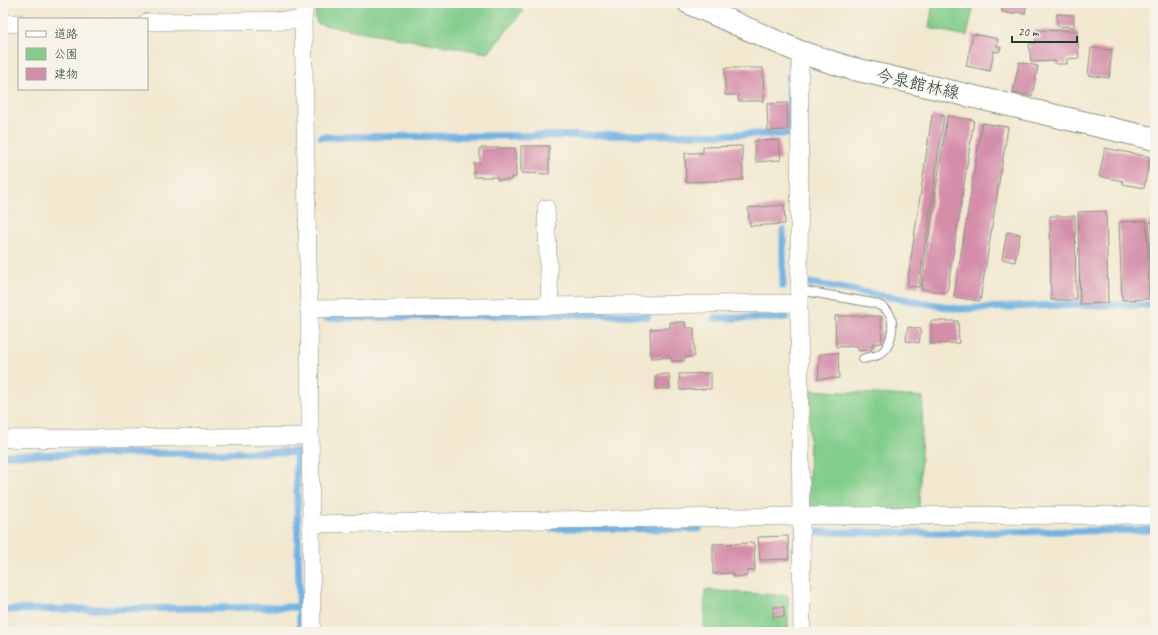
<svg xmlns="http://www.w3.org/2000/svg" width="1158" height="635" viewBox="0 0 1158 635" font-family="Caveat,'Klee One',sans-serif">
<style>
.green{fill:#82cd8b;stroke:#508560}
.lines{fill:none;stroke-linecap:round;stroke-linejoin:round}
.stream{stroke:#72b3e6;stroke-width:7}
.building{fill:#d48eaa}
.service-casing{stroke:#889282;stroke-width:10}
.minor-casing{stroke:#889282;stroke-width:18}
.secondary-casing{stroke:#889282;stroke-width:24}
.service{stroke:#fff;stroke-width:8}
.minor{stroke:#fff;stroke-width:17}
.secondary{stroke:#fff;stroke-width:22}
.labels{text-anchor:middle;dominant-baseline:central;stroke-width:3;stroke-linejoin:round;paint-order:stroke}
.street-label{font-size:17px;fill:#1f3d34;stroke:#f7f3e8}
</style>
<rect width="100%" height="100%" fill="#f7f3e8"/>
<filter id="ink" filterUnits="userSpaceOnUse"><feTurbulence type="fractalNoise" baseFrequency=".025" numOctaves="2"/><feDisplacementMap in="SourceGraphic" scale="8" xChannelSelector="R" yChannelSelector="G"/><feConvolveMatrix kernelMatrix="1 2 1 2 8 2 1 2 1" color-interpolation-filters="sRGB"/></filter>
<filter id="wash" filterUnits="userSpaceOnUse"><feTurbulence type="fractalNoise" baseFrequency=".012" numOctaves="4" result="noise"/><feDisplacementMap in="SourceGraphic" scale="16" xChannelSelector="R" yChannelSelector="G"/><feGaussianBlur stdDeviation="0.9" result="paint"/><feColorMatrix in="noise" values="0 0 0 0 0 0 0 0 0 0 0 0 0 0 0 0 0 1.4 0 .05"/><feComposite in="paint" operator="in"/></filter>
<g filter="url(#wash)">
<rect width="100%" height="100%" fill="#f1e8cf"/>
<!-- green -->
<g class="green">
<path d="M 317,3 L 490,3 L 514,5 L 523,11 L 488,53 L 318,24 L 315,18 Z"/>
<path d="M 933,3 L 974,3 L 967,36 L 929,28 Z"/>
<path d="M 810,390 L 923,397 L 919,510 L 818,510 L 809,505 Z"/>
<path d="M 705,590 L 788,596 L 788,632 L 704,632 Z"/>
</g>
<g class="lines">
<!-- stream -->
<g class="stream">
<path d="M 321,137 L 791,134 L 789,77"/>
<path d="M 783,230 L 783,286"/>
<path d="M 810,283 L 959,309 L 1060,305 L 1155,305"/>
<path d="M 325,318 L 588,314 L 648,316"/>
<path d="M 715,318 L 776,318 L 786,317"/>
<path d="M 3,455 L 296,452 L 300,632"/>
<path d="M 551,528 L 699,529"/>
<path d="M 814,532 L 941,533 L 1155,530"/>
<path d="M 3,610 L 300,607"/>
</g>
</g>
<g id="blocks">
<!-- building -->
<g class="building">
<path d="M 1004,3 L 1027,3 L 1025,14 L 1016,12 L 1014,14 L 1002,12 Z"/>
<path d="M 1057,14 L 1074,15 L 1074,27 L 1057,26 Z"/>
<path d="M 1035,30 L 1077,31 L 1079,58 L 1067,59 L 1067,64 L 1056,64 L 1055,61 L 1031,62 L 1029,44 L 1036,43 Z"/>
<path d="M 973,34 L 998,39 L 997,46 L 1001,47 L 999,52 L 994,51 L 990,71 L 966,66 Z"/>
<path d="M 1091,48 L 1112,50 L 1109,78 L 1088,75 Z"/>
<path d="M 1019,62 L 1038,66 L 1032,96 L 1013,93 Z"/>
<path d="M 725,68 L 763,68 L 764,101 L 738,101 L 738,95 L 725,95 Z"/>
<path d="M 787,103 L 788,130 L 768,131 L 767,104 Z"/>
<path d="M 932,115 L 944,116 L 919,287 L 907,286 Z"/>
<path d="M 947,116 L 974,120 L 947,293 L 921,289 Z"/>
<path d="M 982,123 L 1008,127 L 980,301 L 954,297 Z"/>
<path d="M 779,140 L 781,160 L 756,162 L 754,141 Z"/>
<path d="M 521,146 L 549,146 L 549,174 L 521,173 Z"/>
<path d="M 742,146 L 743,180 L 686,182 L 685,153 L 703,153 L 703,147 Z"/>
<path d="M 480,148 L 515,148 L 516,177 L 511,177 L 511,180 L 497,180 L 497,177 L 474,177 L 474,163 L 480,163 Z"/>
<path d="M 1105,148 L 1150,157 L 1144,188 L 1123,184 L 1123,181 L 1099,176 Z"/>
<rect x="1153" y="178" width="2" height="22"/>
<path d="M 784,205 L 785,224 L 750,226 L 748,208 Z"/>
<path d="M 1106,211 L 1108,303 L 1080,304 L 1078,212 Z"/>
<path d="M 1050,216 L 1075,216 L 1076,300 L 1051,300 Z"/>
<path d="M 1147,221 L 1149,299 L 1122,300 L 1119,222 Z"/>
<path d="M 1149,222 L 1155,222 L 1155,301 L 1151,301 Z"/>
<path d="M 1007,232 L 1020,234 L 1015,262 L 1002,259 Z"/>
<path d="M 835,316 L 881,316 L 882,343 L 872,344 L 872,350 L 858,351 L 858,346 L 836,347 Z"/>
<path d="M 931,321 L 958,321 L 959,343 L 931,344 Z"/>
<path d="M 670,322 L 685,322 L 686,328 L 694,328 L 694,357 L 685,357 L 684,361 L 671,361 L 671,357 L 651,358 L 650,329 L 670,328 Z"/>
<path d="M 908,327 L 921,329 L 919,343 L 906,341 Z"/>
<path d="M 838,353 L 839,378 L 818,379 L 820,354 Z"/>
<path d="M 711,373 L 711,389 L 680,390 L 679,374 Z"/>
<path d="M 669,374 L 670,389 L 656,389 L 656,375 Z"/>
<path d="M 788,536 L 789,559 L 760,560 L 758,537 Z"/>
<path d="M 754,543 L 755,570 L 747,571 L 747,576 L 733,577 L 733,573 L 713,574 L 713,544 Z"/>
<rect x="773" y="607" width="11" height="10"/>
</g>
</g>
</g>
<g filter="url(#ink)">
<use href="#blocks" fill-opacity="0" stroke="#889282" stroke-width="1"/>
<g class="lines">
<defs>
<path id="service" d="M 799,290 L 873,303 C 879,305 885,307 889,313 C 896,325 891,349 878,355 C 873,357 868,357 863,359"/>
<g id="minor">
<path d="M 305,3 L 303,20 L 309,309 L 312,632"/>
<path d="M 147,22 L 303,20"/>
<path d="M 3,24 L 19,23"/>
<path d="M 800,52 L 799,303 L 802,632"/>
<path d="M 546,208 L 550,306"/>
<path d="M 309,309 L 799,303"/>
<path d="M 3,439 L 310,436"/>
<path d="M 311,524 L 801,516 L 1155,515"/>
</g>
<path id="secondary" d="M 689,3 L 800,52 L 850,68 L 1155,139"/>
</defs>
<!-- service casing -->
<use href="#service" class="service-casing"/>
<!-- minor casing -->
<use href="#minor" class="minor-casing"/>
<!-- secondary casing -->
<use href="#secondary" class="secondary-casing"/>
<!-- service -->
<use href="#service" class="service"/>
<!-- minor -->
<use href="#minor" class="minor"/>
<!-- secondary -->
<use href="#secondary" class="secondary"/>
</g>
</g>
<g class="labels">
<!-- street labels -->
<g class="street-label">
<text transform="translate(918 84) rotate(13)">今泉館林線</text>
</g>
</g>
<!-- margin -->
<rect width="1158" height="635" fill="none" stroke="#f7f3e8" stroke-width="16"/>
<!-- legend -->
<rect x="18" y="18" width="130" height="72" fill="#f7f3e8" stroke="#a1aaa0"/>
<rect x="26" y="31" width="20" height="6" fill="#ffffff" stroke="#a1aaa0"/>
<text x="54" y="38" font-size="12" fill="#1f3d34">道路</text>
<rect x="26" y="48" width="20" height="12" fill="#82cd8b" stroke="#a1aaa0"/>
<text x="54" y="58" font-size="12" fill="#1f3d34">公園</text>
<rect x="26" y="68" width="20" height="12" fill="#d48eaa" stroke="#a1aaa0"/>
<text x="54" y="78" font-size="12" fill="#1f3d34">建物</text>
<!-- scale -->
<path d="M1012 36v6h65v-6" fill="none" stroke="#1f3d34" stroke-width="2"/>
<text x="1018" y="36" font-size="12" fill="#1f3d34" stroke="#f7f3e8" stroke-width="3" paint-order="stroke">20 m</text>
</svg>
